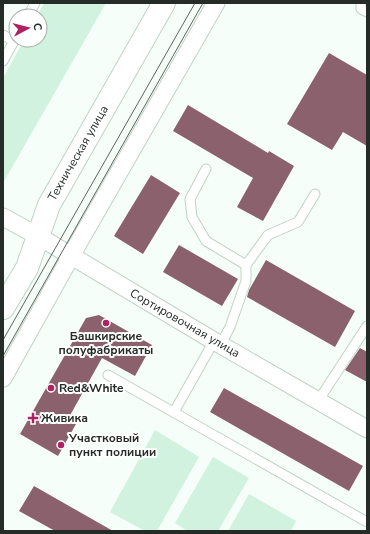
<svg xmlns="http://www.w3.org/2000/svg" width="370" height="534" font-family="'Nunito Sans',sans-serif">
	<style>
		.green { fill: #d1f2de }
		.building { fill: #8c616e }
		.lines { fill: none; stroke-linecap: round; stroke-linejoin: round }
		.service-casing { stroke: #bfd3c6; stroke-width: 11 }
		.minor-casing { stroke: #bfd3c6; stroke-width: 19 }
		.secondary-casing { stroke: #bfd3c6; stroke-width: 24 }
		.service { stroke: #fff; stroke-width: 9 }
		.minor { stroke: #fff; stroke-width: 17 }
		.secondary { stroke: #fff; stroke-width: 22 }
		.tram { stroke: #5d6560; stroke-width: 1 }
		.poi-dot { fill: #ad2261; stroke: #fff; stroke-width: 1.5 }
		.labels { text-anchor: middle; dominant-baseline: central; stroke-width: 4; stroke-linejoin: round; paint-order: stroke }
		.street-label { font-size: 12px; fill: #252c28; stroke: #fff }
		.poi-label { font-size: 12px; font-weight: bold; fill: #252c28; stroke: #fff; text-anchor: start }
	</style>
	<rect width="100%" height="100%" fill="#f6fef9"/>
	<path class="green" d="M 44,3 L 106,3 L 3,183 L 3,78 L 24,40 L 40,40 L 40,16 L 37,16 Z
		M 155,430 L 199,457 L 157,531 L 145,531 L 110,512 Z
		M 213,457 L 249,478 L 218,531 L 187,531 L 175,523 Z
		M 249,494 L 296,521 L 291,531 L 228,531 Z"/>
	<path class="building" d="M 329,53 L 367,75 L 367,146 L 343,132 L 332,150 L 287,124 Z
		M 188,105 L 268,153 L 269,151 L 294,166 L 263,221 L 237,207 L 253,178 L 173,131 Z
		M 151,175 L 180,193 L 143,254 L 114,236 Z
		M 179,245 L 238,279 L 222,306 L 163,272 Z
		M 266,260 L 355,311 L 335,347 L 247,297 L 249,290 Z
		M 99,315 L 152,345 L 135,376 L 102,358 L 68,419 L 76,424 L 58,456 L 20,434 L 86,318 Z
		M 360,348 L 367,352 L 367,382 L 345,370 Z
		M 224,388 L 363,466 L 349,491 L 210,412 Z
		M 34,486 L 113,531 L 55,531 L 19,511 Z"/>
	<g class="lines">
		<g class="service-casing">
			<path id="service" d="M 361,3 L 361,9 L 367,12
				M 28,16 L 35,3
				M 3,35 L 14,41 L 3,61
				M 206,169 L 190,199 L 192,217 L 206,241 L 246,265 L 246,281 L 230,327 L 221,344
				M 246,265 L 268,235 L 298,222 L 315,194
				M 108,375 L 367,522
				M 318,401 L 367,326
				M 174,412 L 214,341"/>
		</g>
		<g class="minor-casing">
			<path id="minor" d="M 3,217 L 38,236 L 214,341 L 367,429
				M 3,378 L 71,256 L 216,3"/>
		</g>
		<g class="secondary-casing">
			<path id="secondary" d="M 3,308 L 27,268 L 49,205 L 164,3"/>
		</g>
		<use href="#service" class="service"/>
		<use href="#minor" class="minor"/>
		<use href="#secondary" class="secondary"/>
		<path class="tram" d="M 3,340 L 195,3
			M 3,356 L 203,3"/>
	</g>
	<g class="poi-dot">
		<circle cx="106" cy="323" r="4"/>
		<circle cx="51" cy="388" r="4"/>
		<path d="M31 412h4v4h4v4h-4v4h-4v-4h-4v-4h4z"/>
		<circle cx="61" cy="445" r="4"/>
	</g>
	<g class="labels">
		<g class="street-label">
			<text transform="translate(78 153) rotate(-60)">Техническая улица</text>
			<text transform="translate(185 323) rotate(30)">Сортировочная улица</text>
		</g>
		<g class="poi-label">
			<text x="106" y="336" text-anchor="middle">Башкирские<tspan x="106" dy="14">полуфабрикаты</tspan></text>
			<text x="59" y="388">Red&amp;White</text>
			<text x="41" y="418">Живика</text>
			<text x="69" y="438">Участковый<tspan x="69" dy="14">пункт полиции</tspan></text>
		</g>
	</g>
	<rect width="370" height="534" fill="none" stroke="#252c28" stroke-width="8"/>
	<g transform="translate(28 28) rotate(83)"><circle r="19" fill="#ffffff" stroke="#a8aba9"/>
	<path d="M0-3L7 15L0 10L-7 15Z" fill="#ad2261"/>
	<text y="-6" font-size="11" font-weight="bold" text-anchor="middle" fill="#252c28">С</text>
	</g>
</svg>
